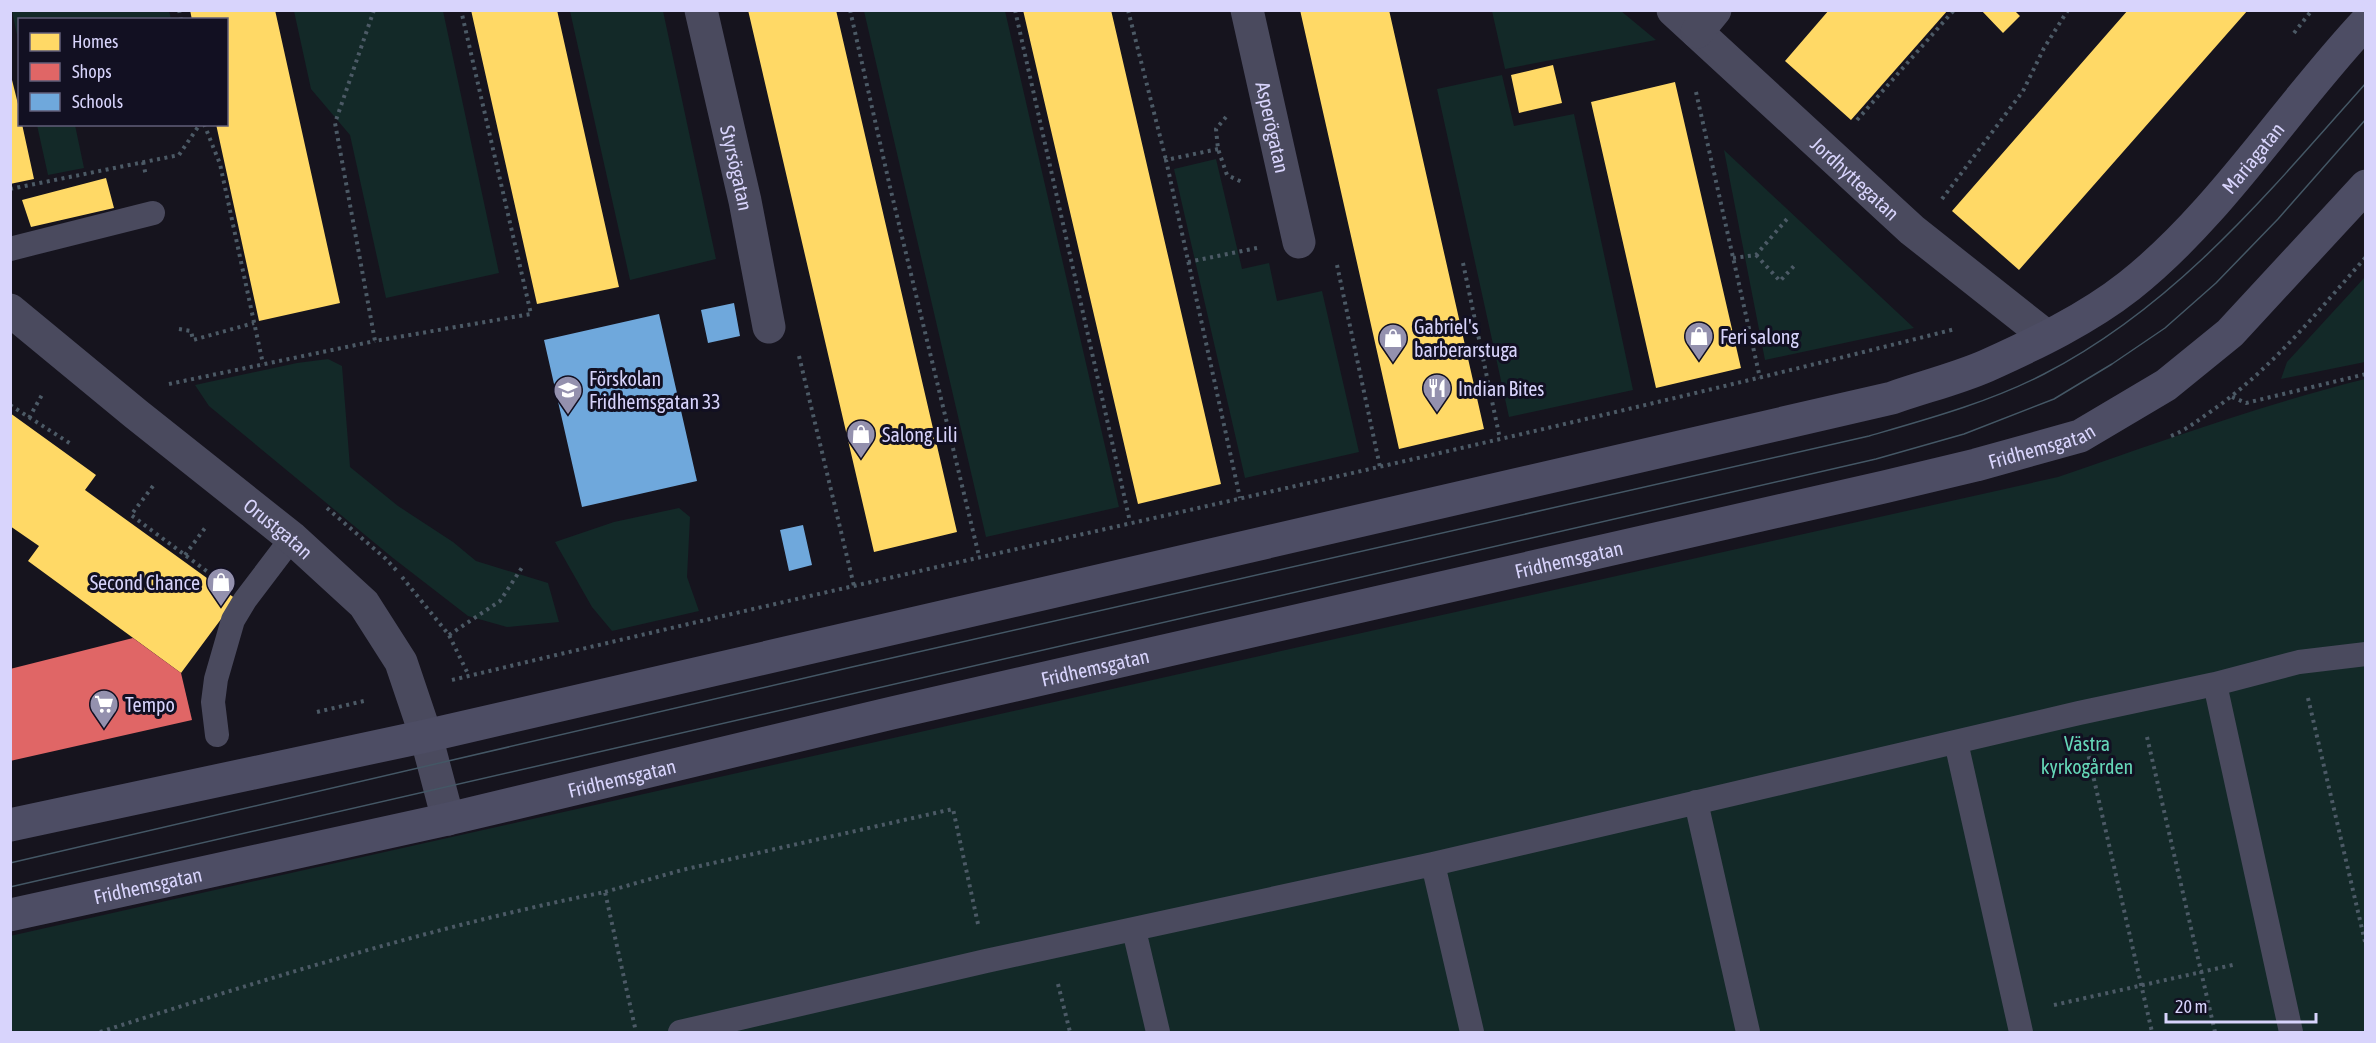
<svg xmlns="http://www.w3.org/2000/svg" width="2376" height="1043" font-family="'Asap Condensed',sans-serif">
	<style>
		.green { fill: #132928 }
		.homes { fill: #ffd966 }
		.shops { fill: #e06666 }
		.schools { fill: #6fa8dc }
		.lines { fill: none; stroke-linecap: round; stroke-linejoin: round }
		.path { stroke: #4c5a66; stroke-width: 4; stroke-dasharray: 3 4.5; stroke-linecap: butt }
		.lane { stroke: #4a4a5e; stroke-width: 24 }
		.street { stroke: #4a4a5e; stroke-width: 33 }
		.secondary { stroke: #4d4d64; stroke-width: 33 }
		.tram { stroke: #445765; stroke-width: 1.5 }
		.labels { text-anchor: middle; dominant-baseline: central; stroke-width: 6; stroke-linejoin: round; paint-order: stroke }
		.street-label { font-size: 20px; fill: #d8d4fc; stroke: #121022 }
		.poi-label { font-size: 20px; fill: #d8d4fc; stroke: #121022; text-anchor: start }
		.park-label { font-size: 20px; fill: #65d7b8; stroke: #121022 }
	</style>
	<rect width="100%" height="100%" fill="#16141e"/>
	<path class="green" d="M 12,11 L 169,11 L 171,19 L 20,20 L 19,44 Z
		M 294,11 L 443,11 L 499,273 L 386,298 L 350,135 L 311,89 Z
		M 570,11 L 663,11 L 716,259 L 630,280 Z
		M 864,11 L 1005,11 L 1119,507 L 986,537 Z
		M 1492,11 L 1621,11 L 1656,40 L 1505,69 Z
		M 1502,75 L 1514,126 L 1574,114 L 1633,390 L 1509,417 L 1437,89 Z
		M 37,125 L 75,125 L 84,168 L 48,175 Z
		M 1724,150 L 1914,328 L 1765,360 Z
		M 1216,159 L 1242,269 L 1269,263 L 1277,301 L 1322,291 L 1359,452 L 1245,478 L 1174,169 Z
		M 2365,277 L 2365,362 L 2281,379 L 2287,362 Z
		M 328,359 L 342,366 L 350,467 L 398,506 L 453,542 L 476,561 L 548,583 L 559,622 L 507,627 L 468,616 L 393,558 L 209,406 L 195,385 L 297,363 Z
		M 2365,379 L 2365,1032 L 11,1032 L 10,936 L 2058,477 C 2159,442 2261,405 2365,379 Z
		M 679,508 L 690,517 L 687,577 L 699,611 L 612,631 L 592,607 L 555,542 L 614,522 Z"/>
	<path class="homes" d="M 190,10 L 275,10 L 340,303 L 259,321 L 216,124 L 226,124 L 226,20 L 192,20 Z
		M 471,10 L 557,10 L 619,287 L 537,304 Z
		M 748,10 L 836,10 L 957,532 L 874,552 Z
		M 1023,10 L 1111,10 L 1221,484 L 1138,504 Z
		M 1300,10 L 1389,10 L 1484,429 L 1399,449 Z
		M 1829,10 L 1948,10 L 1851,120 L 1785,61 Z
		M 1981,10 L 2014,10 L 2020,16 L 2003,33 Z
		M 2128,10 L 2248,10 L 2019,270 L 1952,211 Z
		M 1553,65 L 1562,103 L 1519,113 L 1511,75 Z
		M 11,76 L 20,112 L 20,124 L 22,124 L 34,179 L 10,184 Z
		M 1675,82 L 1741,368 L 1656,388 L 1591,102 Z
		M 106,178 L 114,208 L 31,227 L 22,200 Z
		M 10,413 L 96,475 L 85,490 L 236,599 L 181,673 L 28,561 L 39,546 L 10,526 Z"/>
	<path class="shops" d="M 133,638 L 181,673 L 192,720 L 10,761 L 10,669 Z"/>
	<path class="schools" d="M 734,303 L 740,336 L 708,343 L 701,310 Z
		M 659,314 L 697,481 L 582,507 L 544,340 Z
		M 803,525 L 812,565 L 789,571 L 780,530 Z"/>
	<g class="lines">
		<path class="path" d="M 179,10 L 181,20
			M 374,10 L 335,123 L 375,341 L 531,314 L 461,10
			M 850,10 L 890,187 L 979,556
			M 1015,10 L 1130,522
			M 1128,10 L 1166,160
			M 2294,33 L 2312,10
			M 1696,92 L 1760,378
			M 1226,117 L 1216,129 L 1218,149 L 1227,175 L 1242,182
			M 1857,120 L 1954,10
			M 204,124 L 220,164 L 263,364
			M 1218,149 L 1166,160 L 1240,498
			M 143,162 L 146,176
			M 10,189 L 179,155 L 200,124
			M 1942,199 L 2023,91 L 2044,48 L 2068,10
			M 1756,255 L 1780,281 L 1794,266
			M 1733,258 L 1756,255 L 1787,219
			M 1188,262 L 1257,248
			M 1463,263 L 1500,439
			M 1337,265 L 1380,467
			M 179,329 L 191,331 L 193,340 L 254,323
			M 799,356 L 854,586
			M 169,384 L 375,341
			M 2232,397 L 2246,403 L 2366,374
			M 10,405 L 71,444
			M 29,418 L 43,393
			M 2171,436 C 2186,430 2197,421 2210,412 C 2271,370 2317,312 2366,257
			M 153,486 L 131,515 L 216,578
			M 327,508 L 386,559 L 397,571
			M 185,555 L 205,528
			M 402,577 L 449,635 L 469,676
			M 449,635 L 500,601 L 523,566
			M 452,680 C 952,559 1456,456 1955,329
			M 2308,698 L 2366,946
			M 317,712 L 368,700
			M 2147,737 L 2215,1032
			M 2087,749 L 2152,1032
			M 605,892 L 682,870 L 953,809 L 978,924
			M 1058,984 L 1070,1032
			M 2054,1005 L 2237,964
			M 100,1032 C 266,979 434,926 605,892 L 636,1032"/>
		<path class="lane" d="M 10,249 L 153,213
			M 2215,684 L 2291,1032
			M 217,735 L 213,702 L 216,679 L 233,620 L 245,600 L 292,538
			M 1956,742 L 2021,1032
			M 1696,802 L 1748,1032
			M 1433,864 L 1472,1032
			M 1134,930 L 1158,1032
			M 680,1032 L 986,961 L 1433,864 L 2079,713 L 2215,684 L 2299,662 L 2366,654"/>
		<g class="street">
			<path id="s1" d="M 701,10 L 745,201 L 769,327"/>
			<path id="s2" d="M 1247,10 L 1299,242"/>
			<path id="s3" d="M 1673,10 L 1912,230 L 2046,336"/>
			<path d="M 1697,32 L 1715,10"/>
			<path id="s4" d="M 10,310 L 136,414 L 292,538 L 364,604 L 401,662 L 426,736 L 448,819"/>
		</g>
		<g class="secondary">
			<path id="s5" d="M 10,825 L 426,736 L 1892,398 C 1923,387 1956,379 1986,366 C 2035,344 2087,319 2129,286 C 2219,215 2287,106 2366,22"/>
			<path id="s6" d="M 10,915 L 448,819 L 892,713 L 1884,487 L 1976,465 L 2080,436 L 2166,385 L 2230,333 L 2366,186"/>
		</g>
		<path class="tram" d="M 10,863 L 852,667 L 1869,436 C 1928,419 1990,402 2044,374 C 2176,306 2269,192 2366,83
			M 10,887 L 1876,459 L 1964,434 L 2054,399 L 2112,364 L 2165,328 L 2216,283 L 2278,219 L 2366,119"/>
	</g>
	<defs>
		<g id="shop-pin" transform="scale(1.5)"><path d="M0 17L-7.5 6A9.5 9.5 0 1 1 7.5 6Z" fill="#9491ae" stroke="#121022"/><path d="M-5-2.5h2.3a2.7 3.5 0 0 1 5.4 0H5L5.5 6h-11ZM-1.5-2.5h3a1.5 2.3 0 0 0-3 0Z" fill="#fff"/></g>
		<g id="restaurant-pin" transform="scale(1.5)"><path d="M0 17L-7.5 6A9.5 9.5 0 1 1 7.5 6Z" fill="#9491ae" stroke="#121022"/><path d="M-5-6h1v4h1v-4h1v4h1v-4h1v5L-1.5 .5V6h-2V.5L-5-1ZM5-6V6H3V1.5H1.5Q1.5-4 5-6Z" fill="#fff"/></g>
		<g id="school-pin" transform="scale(1.5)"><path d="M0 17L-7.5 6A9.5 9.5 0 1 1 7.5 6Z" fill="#9491ae" stroke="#121022"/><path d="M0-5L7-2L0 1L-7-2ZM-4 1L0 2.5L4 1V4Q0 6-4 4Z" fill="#fff"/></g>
		<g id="supermarket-pin" transform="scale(1.5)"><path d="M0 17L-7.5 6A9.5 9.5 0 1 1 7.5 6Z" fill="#9491ae" stroke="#121022"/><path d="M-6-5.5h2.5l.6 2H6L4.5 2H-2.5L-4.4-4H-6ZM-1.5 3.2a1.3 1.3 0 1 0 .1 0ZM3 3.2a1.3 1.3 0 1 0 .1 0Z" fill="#fff"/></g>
	</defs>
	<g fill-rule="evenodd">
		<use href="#shop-pin" x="1699" y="336"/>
		<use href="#shop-pin" x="1393" y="338"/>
		<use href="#restaurant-pin" x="1437" y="388"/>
		<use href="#school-pin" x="568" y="390"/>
		<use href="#shop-pin" x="861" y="434"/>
		<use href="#shop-pin" x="221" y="582"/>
		<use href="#supermarket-pin" x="104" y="704"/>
	</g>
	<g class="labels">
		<g class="street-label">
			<text stroke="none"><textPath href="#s2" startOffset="120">Asperögatan</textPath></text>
			<text stroke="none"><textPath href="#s5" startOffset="2372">Mariagatan</textPath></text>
			<text stroke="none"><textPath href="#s1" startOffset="162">Styrsögatan</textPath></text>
			<text stroke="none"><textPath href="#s3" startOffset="248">Jordhyttegatan</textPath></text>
			<text stroke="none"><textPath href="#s6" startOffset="2085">Fridhemsgatan</textPath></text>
			<text stroke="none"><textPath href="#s4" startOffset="346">Orustgatan</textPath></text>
			<text stroke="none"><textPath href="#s6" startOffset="1599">Fridhemsgatan</textPath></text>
			<text stroke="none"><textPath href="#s6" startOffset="1113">Fridhemsgatan</textPath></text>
			<text stroke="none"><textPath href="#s6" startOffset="627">Fridhemsgatan</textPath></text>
			<text stroke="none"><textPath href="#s6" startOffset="141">Fridhemsgatan</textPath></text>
		</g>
		<g class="poi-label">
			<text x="1414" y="326">Gabriel's<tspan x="1414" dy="23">barberarstuga</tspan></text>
			<text x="1720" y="336">Feri salong</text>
			<text x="589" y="378">Förskolan<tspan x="589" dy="23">Fridhemsgatan 33</tspan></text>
			<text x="1458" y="388">Indian Bites</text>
			<text x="882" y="434">Salong Lili</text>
			<text x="200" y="582" text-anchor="end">Second Chance</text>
			<text x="125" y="704">Tempo</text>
		</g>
		<g class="park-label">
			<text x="2087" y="743">Västra<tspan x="2087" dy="23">kyrkogården</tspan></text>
		</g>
	</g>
	<rect width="2376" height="1043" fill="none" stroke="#d8d4fc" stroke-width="24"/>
	<rect x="18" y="18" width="210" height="108" fill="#121022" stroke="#615e79" stroke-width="1.5"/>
	<rect x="30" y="33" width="30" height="18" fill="#ffd966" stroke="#615e79" stroke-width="1.5"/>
	<text x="72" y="48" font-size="18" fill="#d8d4fc">Homes</text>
	<rect x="30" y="63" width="30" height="18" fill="#e06666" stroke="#615e79" stroke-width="1.5"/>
	<text x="72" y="78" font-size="18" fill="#d8d4fc">Shops</text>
	<rect x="30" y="93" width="30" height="18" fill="#6fa8dc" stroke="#615e79" stroke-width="1.5"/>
	<text x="72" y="108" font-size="18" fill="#d8d4fc">Schools</text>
	<path d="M2166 1013v9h150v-9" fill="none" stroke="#d8d4fc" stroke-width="3"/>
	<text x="2175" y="1013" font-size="18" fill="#d8d4fc" stroke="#121022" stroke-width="4.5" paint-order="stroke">20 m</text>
</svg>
